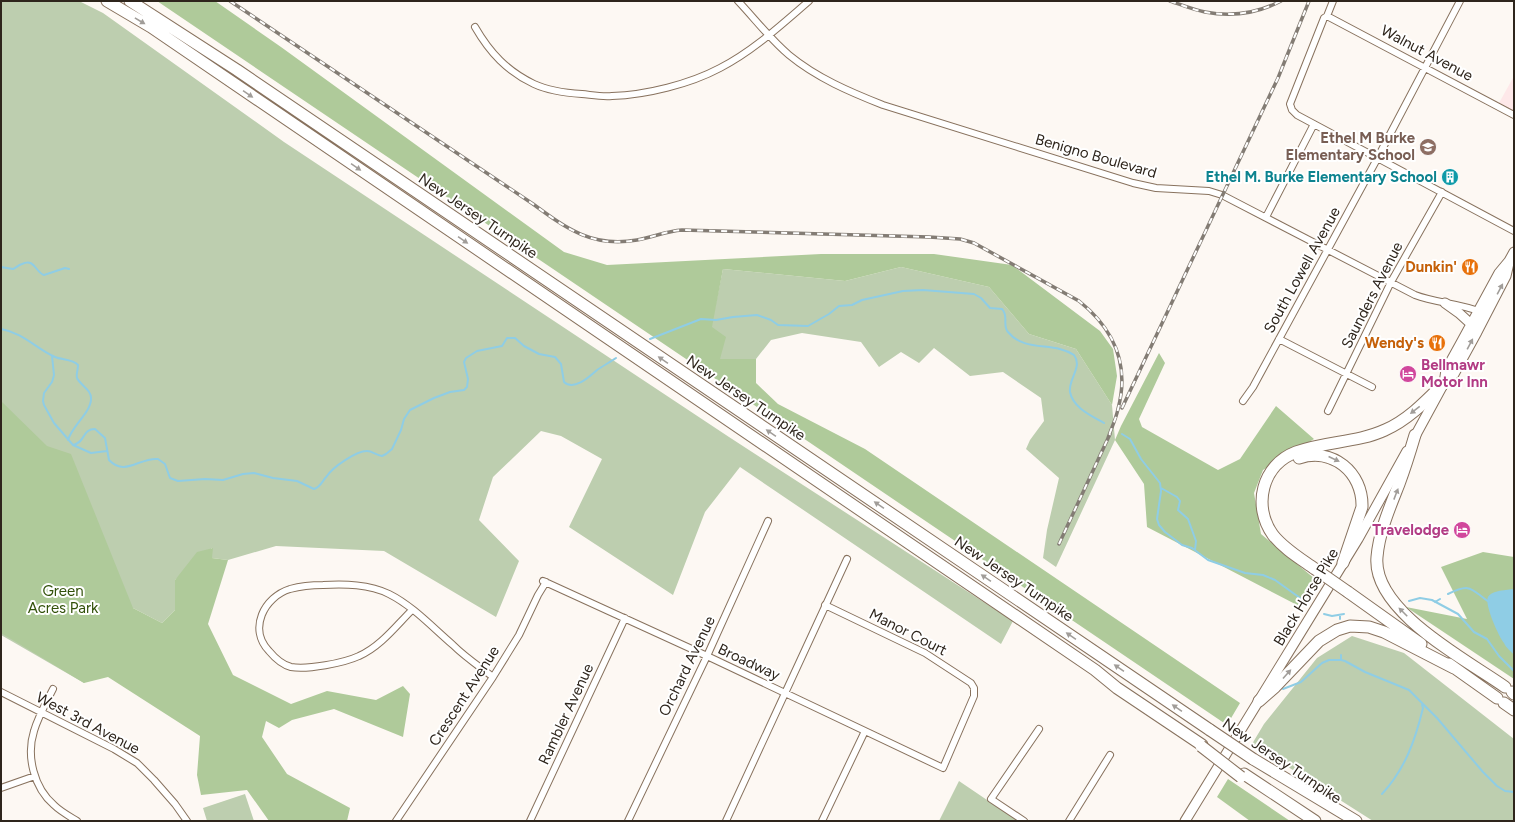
<svg xmlns="http://www.w3.org/2000/svg" width="1515" height="822" font-family="Figtree,sans-serif">
	<style>
		.commercial { fill: #fee8e9 }
		.green { fill: #bdceaf }
		.forest { fill: #afca9a }
		.water { fill: #8fcde5 }
		.lines { fill: none; stroke-linecap: round; stroke-linejoin: round }
		.stream { stroke: #8fcde5; stroke-width: 2 }
		.street-casing { stroke: #88725e; stroke-width: 8 }
		.primary-casing { stroke: #88725e; stroke-width: 11 }
		.highway-casing { stroke: #88725e; stroke-width: 13 }
		.street { stroke: #fff; stroke-width: 6 }
		.primary { stroke: #fff; stroke-width: 9 }
		.highway { stroke: #fff; stroke-width: 11 }
		.rail-casing { stroke: #837c74; stroke-width: 3.5 }
		.rail { stroke: #fff; stroke-width: 2; stroke-dasharray: 6; stroke-linecap: butt }
		.highway-bridge-casing { stroke: #88725e; stroke-width: 13; stroke-linecap: butt }
		.highway-bridge { stroke: #fff; stroke-width: 11 }
		.oneway { fill: #a19d99 }
		.labels { text-anchor: middle; dominant-baseline: central; stroke-width: 4; stroke-linejoin: round; paint-order: stroke }
		.street-label { font-size: 15px; fill: #2e251c; stroke: #fff }
		.education-label { font-size: 15px; font-weight: bold; fill: #785e54; stroke: #fff; text-anchor: end }
		.culture-label { font-size: 15px; font-weight: bold; fill: #0d838f; stroke: #fff; text-anchor: end }
		.food-label { font-size: 15px; font-weight: bold; fill: #c56008; stroke: #fff; text-anchor: end }
		.hotel-label { font-size: 15px; font-weight: bold; fill: #b23c85; stroke: #fff; text-anchor: start }
		.park-label { font-size: 15px; fill: #32510a; stroke: #fff }
	</style>
	<rect width="100%" height="100%" fill="#fdf8f3"/>
	<path class="commercial" d="M 1514,76 L 1514,111 L 1499,103 Z"/>
	<path class="green" d="M 1,1 L 79,1 L 103,13 L 284,142 L 729,437 L 1013,621 L 1001,644 L 740,467 L 705,512 L 673,595 L 569,527 L 602,459 L 561,436 L 541,431 L 493,477 L 479,520 L 519,561 L 496,617 L 384,551 L 276,546 L 228,560 L 212,558 L 212,548 L 175,580 L 175,610 L 162,623 L 133,608 L 84,683 L 1,635 Z
		M 901,267 L 989,287 L 1029,334 L 1076,349 L 1112,405 L 1115,440 L 1056,567 L 1043,558 L 1047,530 L 1059,478 L 1026,449 L 1030,440 L 1044,421 L 1041,398 L 1003,372 L 970,376 L 934,348 L 919,363 L 901,352 L 879,367 L 861,342 L 802,333 L 771,340 L 756,359 L 720,359 L 711,327 L 723,269 L 845,281 Z
		M 1352,636 L 1404,653 L 1514,739 L 1514,821 L 1373,821 L 1252,744 L 1264,724 L 1317,658 Z
		M 959,781 L 1018,821 L 939,821 Z
		M 245,794 L 254,821 L 207,821 L 203,808 Z"/>
	<path class="forest" d="M 157,1 L 215,1 L 281,47 L 564,252 L 607,265 L 821,254 L 934,254 L 1012,265 L 1100,331 L 1113,349 L 1117,376 L 1112,405 L 1076,349 L 1029,334 L 989,287 L 901,267 L 845,281 L 723,269 L 712,327 L 726,337 L 720,359 L 756,359 L 756,383 L 778,404 L 865,449 L 1240,703 L 1227,725 Z
		M 1159,353 L 1165,363 L 1139,419 L 1142,427 L 1218,470 L 1240,459 L 1276,406 L 1314,439 L 1263,470 L 1254,493 L 1261,534 L 1315,579 L 1299,606 L 1147,527 L 1144,484 L 1115,440 L 1121,426 Z
		M 1,401 L 47,446 L 71,454 L 133,608 L 162,623 L 175,610 L 175,580 L 197,552 L 213,548 L 212,558 L 228,560 L 208,624 L 233,675 L 291,704 L 327,691 L 376,700 L 403,686 L 410,694 L 403,737 L 334,709 L 292,720 L 279,728 L 266,721 L 262,737 L 287,774 L 350,808 L 347,821 L 269,821 L 247,790 L 201,795 L 197,775 L 200,736 L 108,677 L 84,683 L 1,633 Z
		M 1483,552 L 1514,557 L 1514,679 L 1406,607 L 1467,619 L 1441,567 Z
		M 1228,779 L 1290,821 L 1250,821 L 1217,797 Z"/>
	<path class="water" d="M 1514,589 L 1514,655 C 1511,651 1506,648 1504,643 C 1499,637 1484,604 1488,597 C 1492,590 1507,590 1514,589 Z"/>
	<g class="lines">
		<path class="stream" d="M 1,267 L 13,269 C 16,268 18,265 22,264 C 35,258 35,272 44,275 L 65,268 L 69,269
			M 1,329 C 24,333 35,348 55,357 C 62,360 73,359 78,365 C 78,370 76,374 77,378 C 80,385 92,390 91,399 C 91,412 72,426 68,440
			M 650,339 L 701,319 L 716,320 L 733,317 L 757,315 L 771,320 L 778,325 L 808,326 L 829,314 L 839,306 L 852,305 L 862,300 L 903,291 L 923,290 L 974,294 L 981,298 L 990,308 L 1002,309 C 1009,316 1002,325 1008,332 C 1025,353 1054,341 1074,355 C 1083,367 1068,379 1070,392 C 1073,408 1092,416 1104,423
			M 52,356 L 54,375 L 52,382 L 44,393 L 43,401 L 44,405 L 54,423 L 73,445 L 91,453 L 107,451
			M 1122,434 L 1130,439 L 1141,459 L 1160,483 L 1161,491 L 1157,519 L 1159,525 L 1165,532 L 1182,545 L 1192,548 L 1208,560 L 1245,573 L 1263,575 L 1275,580 L 1307,603
			M 73,445 C 86,442 82,429 95,429 L 105,438 L 109,460 C 125,477 140,457 158,459 L 165,464 L 170,478 L 178,481 L 205,479 L 223,480 L 243,474 L 254,473 L 273,478 L 297,481 L 314,489 C 321,487 322,481 327,476 C 333,467 356,451 367,451 C 372,451 376,455 382,456 L 386,454 L 392,449 L 401,430 L 404,419 L 410,410 L 434,398 L 450,392 L 464,390 L 467,387 L 468,379 L 464,362 L 466,358 L 477,351 L 502,346 L 507,338 L 515,338 L 524,346 L 539,354 L 555,357 L 561,364 L 564,382 C 574,391 589,377 597,370 C 603,366 610,362 616,358
			M 1161,488 L 1177,497 L 1180,501 L 1178,510 L 1188,519 L 1196,541 L 1195,550
			M 1448,594 C 1472,582 1471,590 1489,602
			M 1409,601 L 1420,598 L 1432,600 L 1458,614 L 1474,632 L 1487,639 L 1499,656 L 1514,671
			M 1435,602 L 1440,599
			M 1324,614 L 1332,616 L 1344,614
			M 1340,615 L 1340,619
			M 1341,655 L 1341,660
			M 1283,689 L 1301,682 L 1322,663 L 1329,660 L 1341,660 L 1345,661 L 1365,672 L 1409,690 L 1437,718 L 1483,772 L 1497,786 L 1505,791 L 1514,792
			M 1382,794 C 1405,769 1415,741 1423,708 L 1422,705"/>
		<g class="street-casing">
			<path id="street" d="M 738,1 C 755,19 770,39 789,55 C 817,78 850,92 883,105 L 1133,183 L 1156,188 L 1209,191 L 1222,195 L 1415,295 C 1436,303 1459,303 1481,312
				M 1333,1 L 1327,16 L 1324,18 L 1290,104 L 1292,110 L 1297,115 L 1514,231
				M 1327,16 L 1514,115
				M 475,27 C 490,53 507,71 534,84 C 549,91 566,93 582,94 C 592,95 602,97 612,96 C 646,95 690,84 720,68 C 753,51 781,25 809,1
				M 1266,217 L 1314,124
				M 1279,339 L 1372,387
				M 1243,401 L 1253,387 L 1377,159 L 1460,1
				M 1328,411 L 1391,282 L 1442,192
				M 543,581 L 707,656 L 943,768 L 974,696 L 974,688 L 971,683 L 925,653 L 825,605
				M 412,610 C 396,626 380,647 359,656 C 344,663 307,670 291,667 C 283,665 274,657 269,651 C 248,629 264,597 290,589 C 301,586 312,585 323,585 C 345,584 369,584 389,594 C 413,606 433,628 453,645 C 465,657 480,667 493,677
				M 53,689 C 46,703 38,717 34,731 C 26,756 34,788 54,805 C 60,811 69,816 77,821
				M 1,692 L 114,749 L 137,763 L 154,780 L 175,804 L 187,821
				M 1,788 L 35,776
				M 396,821 L 493,677 L 519,635 L 538,595 L 546,582
				M 530,821 L 625,618
				M 628,821 L 707,656 L 768,521
				M 726,821 L 847,559
				M 822,821 L 865,731
				M 1024,821 L 991,799 L 1039,729
				M 1069,821 L 1110,755"/>
		</g>
		<g class="primary-casing">
			<path id="primary" d="M 1445,303 L 1459,313 L 1471,324
				M 1444,383 L 1454,374 L 1477,332 L 1506,276 L 1509,263
				M 1413,440 L 1444,383 L 1446,370 L 1462,341 L 1499,273 L 1509,261 L 1514,252
				M 1185,821 L 1358,539 L 1407,451"/>
		</g>
		<g class="highway-casing">
			<path id="highway" d="M 107,1 L 151,27 L 1095,670 L 1117,688 L 1202,745
				M 130,1 L 237,70 L 1210,730
				M 1415,435 C 1410,452 1405,468 1399,484 C 1390,507 1379,532 1377,557 C 1372,611 1467,660 1505,687
				M 1299,458 C 1332,447 1363,472 1362,507 L 1343,563
				M 1315,569 C 1301,559 1284,549 1273,535 C 1252,506 1262,465 1296,452 C 1325,441 1357,443 1385,430 C 1408,420 1426,401 1444,383
				M 1348,592 L 1421,644
				M 1449,664 L 1497,698
				M 1512,692 L 1514,694
				M 1259,701 L 1275,687 L 1319,641 L 1337,630 L 1350,626 L 1369,627 L 1384,632 L 1454,668
				M 1504,703 L 1514,710
				M 1253,759 L 1356,821
				M 1244,774 L 1315,821"/>
		</g>
		<use href="#street" class="street"/>
		<use href="#primary" class="primary"/>
		<use href="#highway" class="highway"/>
		<g class="rail-casing">
			<path id="rail" d="M 230,1 L 533,204 C 567,229 593,248 637,240 C 653,237 667,231 682,230 L 929,237 L 960,239 L 974,243 L 1079,301 C 1114,329 1130,364 1118,409 C 1116,419 1111,429 1108,438
				M 1170,1 C 1182,5 1194,10 1205,12 C 1231,17 1258,13 1281,1
				M 1122,408 L 1278,78 L 1309,1
				M 1059,544 L 1110,434"/>
		</g>
		<use href="#rail" class="rail"/>
		<g class="highway-bridge-casing">
			<path id="highway-bridge" d="M 1315,569 L 1348,592
				M 1210,730 L 1253,759
				M 1201,746 L 1241,777"/>
		</g>
		<use href="#highway-bridge" class="highway-bridge"/>
	</g>
	<defs><path id="oneway-solid" d="M-6-.8H1V-3.2L6.5 0L1 3.2V.8H-6Z"/></defs>
	<g class="oneway">
		<use href="#oneway-solid" transform="translate(140 21) rotate(31)"/>
		<use href="#oneway-solid" transform="translate(248 94) rotate(34)"/>
		<use href="#oneway-solid" transform="translate(356 167) rotate(34)"/>
		<use href="#oneway-solid" transform="translate(463 240) rotate(34)"/>
		<use href="#oneway-solid" transform="translate(1500 289) rotate(-62)"/>
		<use href="#oneway-solid" transform="translate(1470 344) rotate(-62)"/>
		<use href="#oneway-solid" transform="translate(663 360) rotate(-146)"/>
		<use href="#oneway-solid" transform="translate(1415 410) rotate(142)"/>
		<use href="#oneway-solid" transform="translate(771 433) rotate(-146)"/>
		<use href="#oneway-solid" transform="translate(1334 459) rotate(25)"/>
		<use href="#oneway-solid" transform="translate(1396 494) rotate(-69)"/>
		<use href="#oneway-solid" transform="translate(879 505) rotate(-146)"/>
		<use href="#oneway-solid" transform="translate(986 578) rotate(-146)"/>
		<use href="#oneway-solid" transform="translate(1403 612) rotate(-135)"/>
		<use href="#oneway-solid" transform="translate(1071 636) rotate(-146)"/>
		<use href="#oneway-solid" transform="translate(1119 668) rotate(-146)"/>
		<use href="#oneway-solid" transform="translate(1287 674) rotate(-48)"/>
		<use href="#oneway-solid" transform="translate(1177 708) rotate(-146)"/>
	</g>
	<defs>
		<g id="school-disc" transform="scale(0.9)"><circle r="9.5" fill="#8d6e63" stroke="#fff"/><path d="M0-5L7-2L0 1L-7-2ZM-4 1L0 2.5L4 1V4Q0 6-4 4Z" fill="#fff"/></g>
		<g id="building-disc" transform="scale(0.9)"><circle r="9.5" fill="#0f9aa8" stroke="#fff"/><path d="M-4-6H4V6H1V3H-1V6H-4ZM-2.5-4.3h1.7v1.8h-1.7ZM.8-4.3h1.7v1.8H.8ZM-2.5-1h1.7V.8h-1.7ZM.8-1h1.7V.8H.8Z" fill="#fff"/></g>
		<g id="restaurant-disc" transform="scale(0.9)"><circle r="9.5" fill="#e8710a" stroke="#fff"/><path d="M-5-6h1v4h1v-4h1v4h1v-4h1v5L-1.5 .5V6h-2V.5L-5-1ZM5-6V6H3V1.5H1.5Q1.5-4 5-6Z" fill="#fff"/></g>
		<g id="hotel-disc" transform="scale(0.9)"><circle r="9.5" fill="#d1479c" stroke="#fff"/><path d="M-6-4.5h1.5V1H6V5H4.5V3h-9V5H-6ZM-4 0a1.8 1.8 0 1 1 3.6 0ZM.5 0V-2.5h3Q6-2.5 6 0Z" fill="#fff"/></g>
	</defs>
	<g fill-rule="evenodd">
		<use href="#school-disc" x="1428" y="147"/>
		<use href="#building-disc" x="1450" y="177"/>
		<use href="#restaurant-disc" x="1470" y="267"/>
		<use href="#restaurant-disc" x="1437" y="343"/>
		<use href="#hotel-disc" x="1408" y="374"/>
		<use href="#hotel-disc" x="1462" y="530"/>
	</g>
	<g class="labels">
		<g class="street-label">
			<text transform="translate(1427 53) rotate(28)">Walnut Avenue</text>
			<text transform="translate(1096 156) rotate(16)">Benigno Boulevard</text>
			<text transform="translate(478 216) rotate(34)">New Jersey Turnpike</text>
			<text transform="translate(1302 270) rotate(-61)">South Lowell Avenue</text>
			<text transform="translate(1372 295) rotate(-63)">Saunders Avenue</text>
			<text transform="translate(746 398) rotate(34)">New Jersey Turnpike</text>
			<text transform="translate(1014 579) rotate(34)">New Jersey Turnpike</text>
			<text transform="translate(1306 597) rotate(-59)">Black Horse Pike</text>
			<text transform="translate(908 632) rotate(27)">Manor Court</text>
			<text transform="translate(749 662) rotate(25)">Broadway</text>
			<text transform="translate(687 666) rotate(-64)">Orchard Avenue</text>
			<text transform="translate(464 696) rotate(-57)">Crescent Avenue</text>
			<text transform="translate(566 714) rotate(-65)">Rambler Avenue</text>
			<text transform="translate(88 723) rotate(28)">West 3rd Avenue</text>
			<text transform="translate(1282 761) rotate(34)">New Jersey Turnpike</text>
		</g>
		<g class="education-label">
			<text x="1415" y="138">Ethel M Burke<tspan x="1415" dy="17">Elementary School</tspan></text>
		</g>
		<g class="culture-label">
			<text x="1437" y="177">Ethel M. Burke Elementary School</text>
		</g>
		<g class="food-label">
			<text x="1457" y="267">Dunkin'</text>
			<text x="1424" y="343">Wendy's</text>
		</g>
		<g class="hotel-label">
			<text x="1421" y="365">Bellmawr<tspan x="1421" dy="17">Motor Inn</tspan></text>
			<text x="1449" y="530" text-anchor="end">Travelodge</text>
		</g>
		<g class="park-label">
			<text x="63" y="591">Green<tspan x="63" dy="17">Acres Park</tspan></text>
		</g>
	</g>
	<rect width="1515" height="822" fill="none" stroke="#2e251c" stroke-width="4"/>
</svg>
